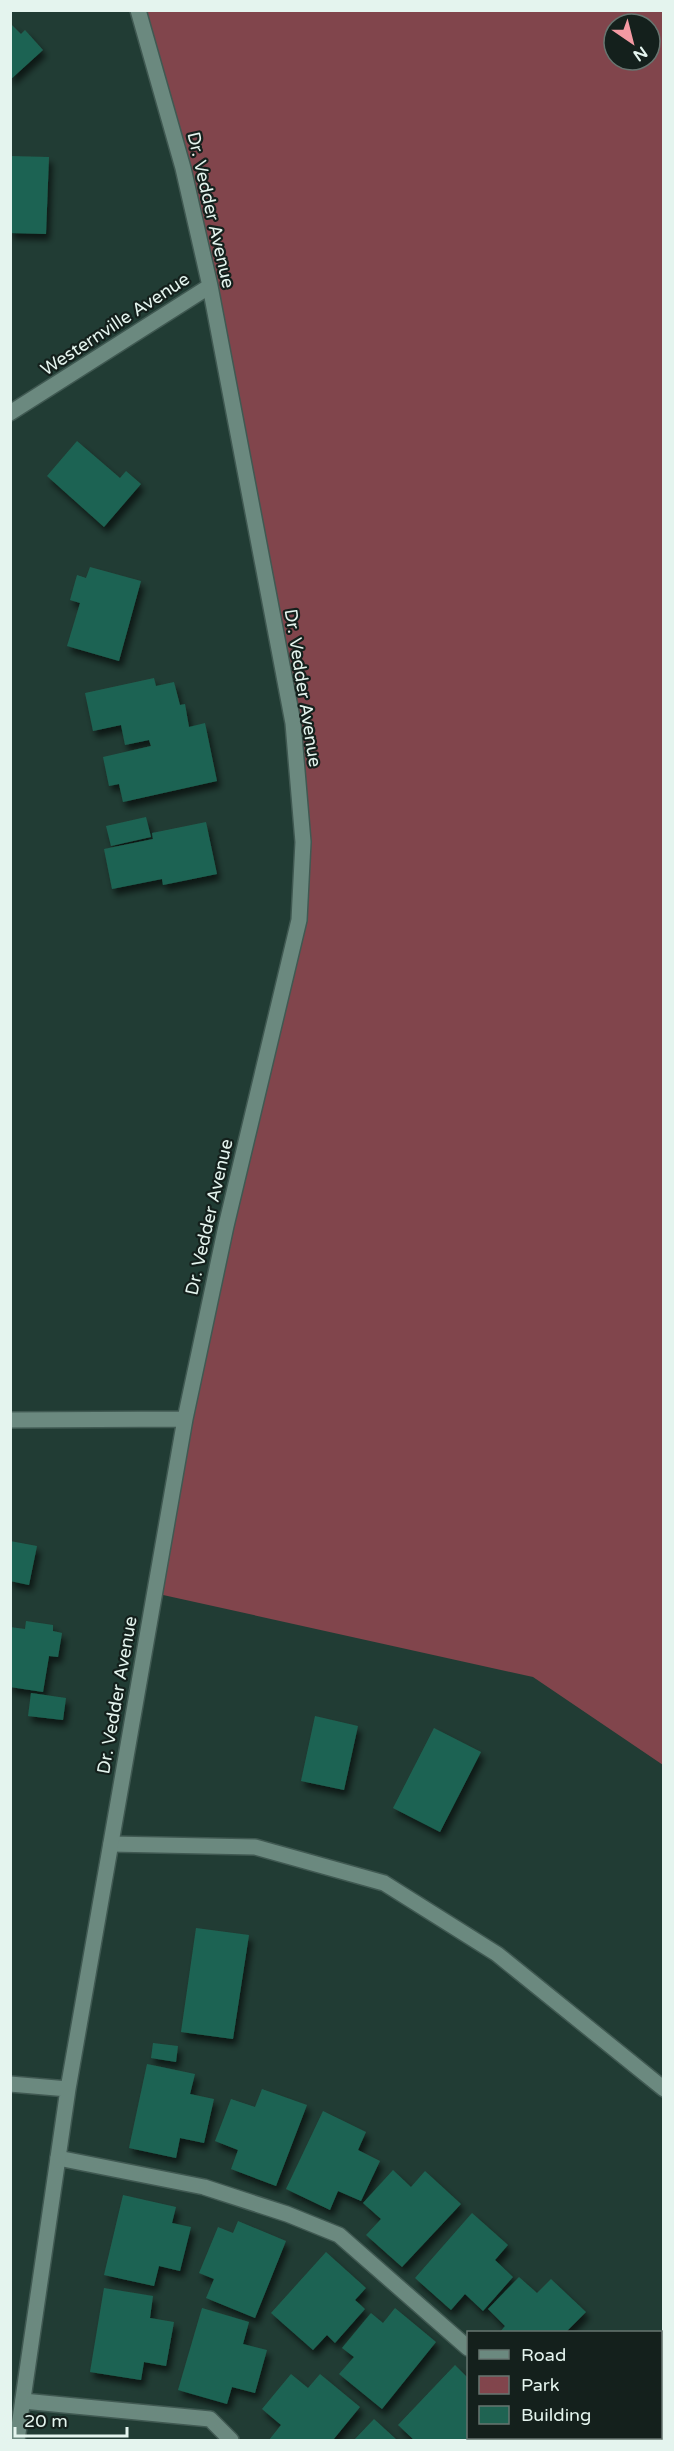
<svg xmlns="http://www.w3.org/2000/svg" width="674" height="2451" font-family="'Varela Round',sans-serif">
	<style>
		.green { fill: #81454c; fill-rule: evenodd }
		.building { fill: #1f6352; filter: url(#shadow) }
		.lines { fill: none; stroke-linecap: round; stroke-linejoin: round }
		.service-casing { stroke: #405952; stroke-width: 18 }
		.minor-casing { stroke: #405952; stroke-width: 18 }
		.service { stroke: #6b897f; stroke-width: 15 }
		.minor { stroke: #6b897f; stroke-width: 15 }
		.labels { text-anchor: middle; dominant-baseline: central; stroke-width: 4.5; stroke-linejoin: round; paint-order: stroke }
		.street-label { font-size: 18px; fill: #e4f4ee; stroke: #14201c }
	</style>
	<defs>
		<filter id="shadow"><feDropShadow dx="3.5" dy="6" stdDeviation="3" flood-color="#0009"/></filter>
	</defs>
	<rect width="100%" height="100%" fill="#213c34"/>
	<path class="green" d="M 138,11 L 663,11 L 663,1765 L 533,1677 L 154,1593 L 299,920 L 293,723 L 210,286 ZM 614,24 L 650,24 L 650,60 L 614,60 Z"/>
	<path class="building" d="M 10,23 L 21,34 L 25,30 L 43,50 L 10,80 Z
		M 10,156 L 49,157 L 46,234 L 10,233 Z
		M 77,441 L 120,478 L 126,471 L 141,484 L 104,527 L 47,476 Z
		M 90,567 L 141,581 L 119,661 L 67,646 L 80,603 L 70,600 L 77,575 L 86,578 Z
		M 154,678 L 156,686 L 174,682 L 180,705 L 185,704 L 189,727 L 205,723 L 217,781 L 123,802 L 119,784 L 109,786 L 103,757 L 151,746 L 149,740 L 125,745 L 121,725 L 93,731 L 85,693 Z
		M 146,817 L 151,837 L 111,846 L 106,826 Z
		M 206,822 L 217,874 L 163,885 L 162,879 L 112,889 L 104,849 L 153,839 L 152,833 Z
		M 10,1541 L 37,1546 L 29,1585 L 10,1581 Z
		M 26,1621 L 53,1625 L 53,1631 L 62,1633 L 58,1657 L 49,1656 L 43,1692 L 10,1687 L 10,1627 L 25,1629 Z
		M 31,1693 L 66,1698 L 63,1720 L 28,1716 Z
		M 315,1716 L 358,1726 L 344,1790 L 301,1781 Z
		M 434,1728 L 481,1752 L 440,1832 L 393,1808 Z
		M 196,1928 L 249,1935 L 233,2039 L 181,2032 Z
		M 153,2043 L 178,2046 L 176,2062 L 151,2058 Z
		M 147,2064 L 195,2074 L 190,2094 L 214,2099 L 204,2143 L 180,2138 L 176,2158 L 129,2148 Z
		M 262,2089 L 307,2105 L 276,2186 L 231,2169 L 238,2150 L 215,2141 L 231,2099 L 255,2107 Z
		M 323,2111 L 366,2132 L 358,2150 L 380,2161 L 361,2201 L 338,2191 L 330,2210 L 286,2189 Z
		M 393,2170 L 411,2187 L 425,2171 L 461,2204 L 402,2267 L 366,2235 L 381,2219 L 363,2203 Z
		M 123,2195 L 176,2207 L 172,2223 L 191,2227 L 180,2271 L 159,2266 L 154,2286 L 104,2275 Z
		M 472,2213 L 508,2245 L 495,2260 L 513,2277 L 483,2311 L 465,2294 L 451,2310 L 415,2278 Z
		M 238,2221 L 286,2241 L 255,2318 L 206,2298 L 214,2279 L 199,2273 L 218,2227 L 233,2233 Z
		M 326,2252 L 366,2288 L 355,2300 L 365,2309 L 335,2343 L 327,2335 L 313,2350 L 271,2313 Z
		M 519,2277 L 537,2293 L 551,2279 L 586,2312 L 566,2332 L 500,2332 L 505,2326 L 488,2309 Z
		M 104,2288 L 153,2296 L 150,2318 L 174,2322 L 166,2366 L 144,2362 L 141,2380 L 90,2372 Z
		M 202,2308 L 249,2322 L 243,2344 L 267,2350 L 255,2393 L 232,2387 L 227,2404 L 178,2390 Z
		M 395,2308 L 436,2342 L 382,2409 L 339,2374 L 354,2357 L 342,2348 L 371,2313 L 383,2323 Z
		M 455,2365 L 468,2378 L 468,2438 L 477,2438 L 475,2440 L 414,2440 L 398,2425 Z
		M 291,2374 L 308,2388 L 320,2374 L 360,2407 L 333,2440 L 269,2440 L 281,2425 L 262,2409 Z
		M 374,2419 L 397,2440 L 354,2440 Z
		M 488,2438 L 536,2438 L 539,2440 L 485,2440 Z"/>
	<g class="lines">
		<g class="service-casing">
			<path id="service" d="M 111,1844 L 255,1847 L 384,1883 L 497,1954 L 664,2089
				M 58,2158 L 204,2187 L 287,2214 L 339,2235 L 468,2348
				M 23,2401 L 210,2419 L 231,2440
				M 570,2438 L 574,2440
				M 663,2440 L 664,2440"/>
		</g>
		<g class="minor-casing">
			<path id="minor" d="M 10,413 L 210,286
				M 10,1420 L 185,1419
				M 10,2084 L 68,2089
				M 17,2440 L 68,2089 L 185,1419 L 226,1226 L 299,920 L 303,842 L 293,723 L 210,286 L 183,168 L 138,10"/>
		</g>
		<use href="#service" class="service"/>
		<use href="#minor" class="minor"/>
	</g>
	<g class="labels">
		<g class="street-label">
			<text transform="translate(211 210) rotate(77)">Dr. Vedder Avenue</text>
			<text transform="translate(115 324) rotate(-33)">Westernville Avenue</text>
			<text transform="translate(303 688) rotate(81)">Dr. Vedder Avenue</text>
			<text transform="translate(209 1217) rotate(-77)">Dr. Vedder Avenue</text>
			<text transform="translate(117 1695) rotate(-80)">Dr. Vedder Avenue</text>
		</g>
	</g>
	<rect width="674" height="2451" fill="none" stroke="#e4f4ee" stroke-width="24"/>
	<rect x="467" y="2331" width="195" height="108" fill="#14201c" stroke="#677570" stroke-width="1.5"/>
	<rect x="479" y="2350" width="30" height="9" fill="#6b897f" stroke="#677570" stroke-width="1.5"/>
	<text x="521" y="2361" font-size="18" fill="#e4f4ee">Road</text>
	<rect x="479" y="2376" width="30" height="18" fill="#81454c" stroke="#677570" stroke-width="1.5"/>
	<text x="521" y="2391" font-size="18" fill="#e4f4ee">Park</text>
	<rect x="479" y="2406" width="30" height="18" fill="#1f6352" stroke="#677570" stroke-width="1.5"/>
	<text x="521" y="2421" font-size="18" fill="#e4f4ee">Building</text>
	<g transform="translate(632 42) rotate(145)"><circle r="28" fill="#14201c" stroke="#677570" stroke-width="1.5"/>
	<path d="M0-4.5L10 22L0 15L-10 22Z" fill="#f49aa3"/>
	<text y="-9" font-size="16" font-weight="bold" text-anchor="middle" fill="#e4f4ee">N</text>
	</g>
	<path d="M15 2427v9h112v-9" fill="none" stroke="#e4f4ee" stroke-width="3"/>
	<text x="24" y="2427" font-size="18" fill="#e4f4ee" stroke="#14201c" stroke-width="4.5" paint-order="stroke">20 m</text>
</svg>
